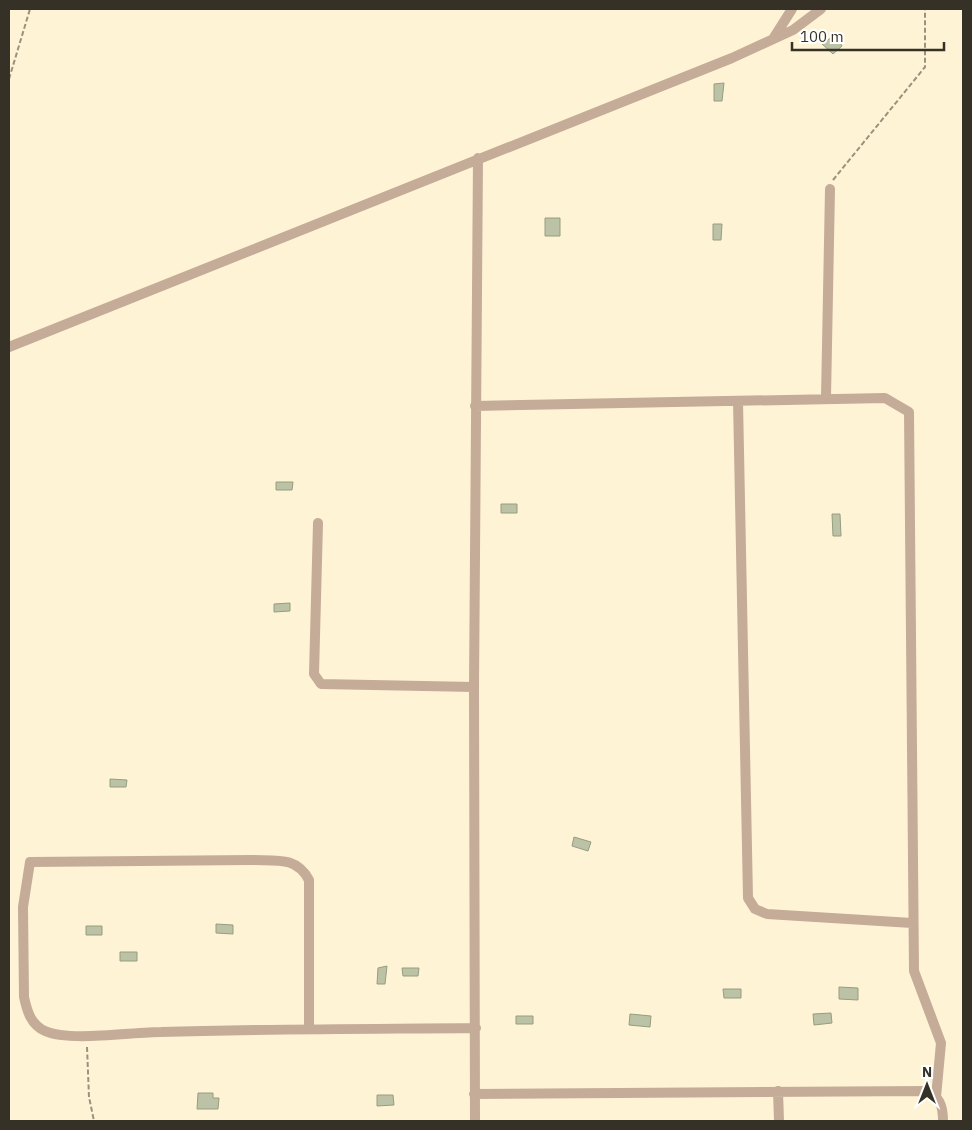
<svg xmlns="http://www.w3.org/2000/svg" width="972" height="1130" font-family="'IBM Plex Sans',sans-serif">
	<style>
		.building { fill: #bbc2a5; stroke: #969d80 }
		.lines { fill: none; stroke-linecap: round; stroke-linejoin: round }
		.path { stroke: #9a927d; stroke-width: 2; stroke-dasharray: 5 2.5; stroke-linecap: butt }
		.minor { stroke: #c5ac99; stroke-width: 10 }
	</style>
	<rect width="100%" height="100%" fill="#fff3d5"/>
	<path class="building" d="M 836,34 L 842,46 L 833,54 L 822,44 Z
		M 724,83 L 722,101 L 714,101 L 714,84 Z
		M 545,218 L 560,218 L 560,236 L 545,236 Z
		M 713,224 L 722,224 L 721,240 L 713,240 Z
		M 276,482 L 293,482 L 292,490 L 276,490 Z
		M 501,504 L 517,504 L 517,513 L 501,513 Z
		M 832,514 L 840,514 L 841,536 L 833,536 Z
		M 290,603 L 290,611 L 274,612 L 274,604 Z
		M 110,779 L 127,780 L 126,787 L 110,787 Z
		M 574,837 L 591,842 L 588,851 L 572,846 Z
		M 216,924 L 233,925 L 233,934 L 216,933 Z
		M 86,926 L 102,926 L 102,935 L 86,935 Z
		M 120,952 L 137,952 L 137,961 L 120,961 Z
		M 387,966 L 385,984 L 377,984 L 378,968 Z
		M 402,968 L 419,968 L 418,976 L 403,976 Z
		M 839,987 L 858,988 L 858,1000 L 839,999 Z
		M 723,989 L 741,989 L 741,998 L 724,998 Z
		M 831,1013 L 832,1023 L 814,1025 L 813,1014 Z
		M 630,1014 L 651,1016 L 650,1027 L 629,1025 Z
		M 516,1016 L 533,1016 L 533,1024 L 516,1024 Z
		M 198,1093 L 213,1093 L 213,1098 L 219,1098 L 218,1109 L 197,1109 Z
		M 377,1095 L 393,1095 L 394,1105 L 377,1106 Z"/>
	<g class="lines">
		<path class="path" d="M 9,79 L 30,9
			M 833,180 L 925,67 L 925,9
			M 87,1047 L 89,1097 L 94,1121"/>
		<path class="minor" d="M 773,39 L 792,9
			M 9,347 L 732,58 L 793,30 L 821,9
			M 826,398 L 830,189
			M 738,401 L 748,898 L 755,909 L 767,914 L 912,923
			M 475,406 L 885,398 L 909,412 L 914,971 L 941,1043 L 936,1097
			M 318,523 L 314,674 L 321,684 L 474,687
			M 309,1029 L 309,880 C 296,856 276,861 251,860 L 30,862 L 23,907 L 24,997 C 27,1011 31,1025 45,1031 C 69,1042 132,1032 161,1032 C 266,1029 371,1029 476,1028
			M 778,1091 L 779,1121
			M 474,1094 L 925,1091 C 940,1096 943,1106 943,1121
			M 475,1121 L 474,687 L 478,158"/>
	</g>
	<rect width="972" height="1130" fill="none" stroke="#363126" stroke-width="20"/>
	<g transform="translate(927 1085)" stroke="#ffffff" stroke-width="4" paint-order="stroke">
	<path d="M0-4L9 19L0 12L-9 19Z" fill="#363126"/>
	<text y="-8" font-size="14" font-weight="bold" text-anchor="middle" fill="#363126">N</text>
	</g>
	<path d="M792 42v8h152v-8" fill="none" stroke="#363126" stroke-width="2.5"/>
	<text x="800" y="42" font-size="15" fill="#363126" stroke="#ffffff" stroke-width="4" paint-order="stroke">100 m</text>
</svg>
